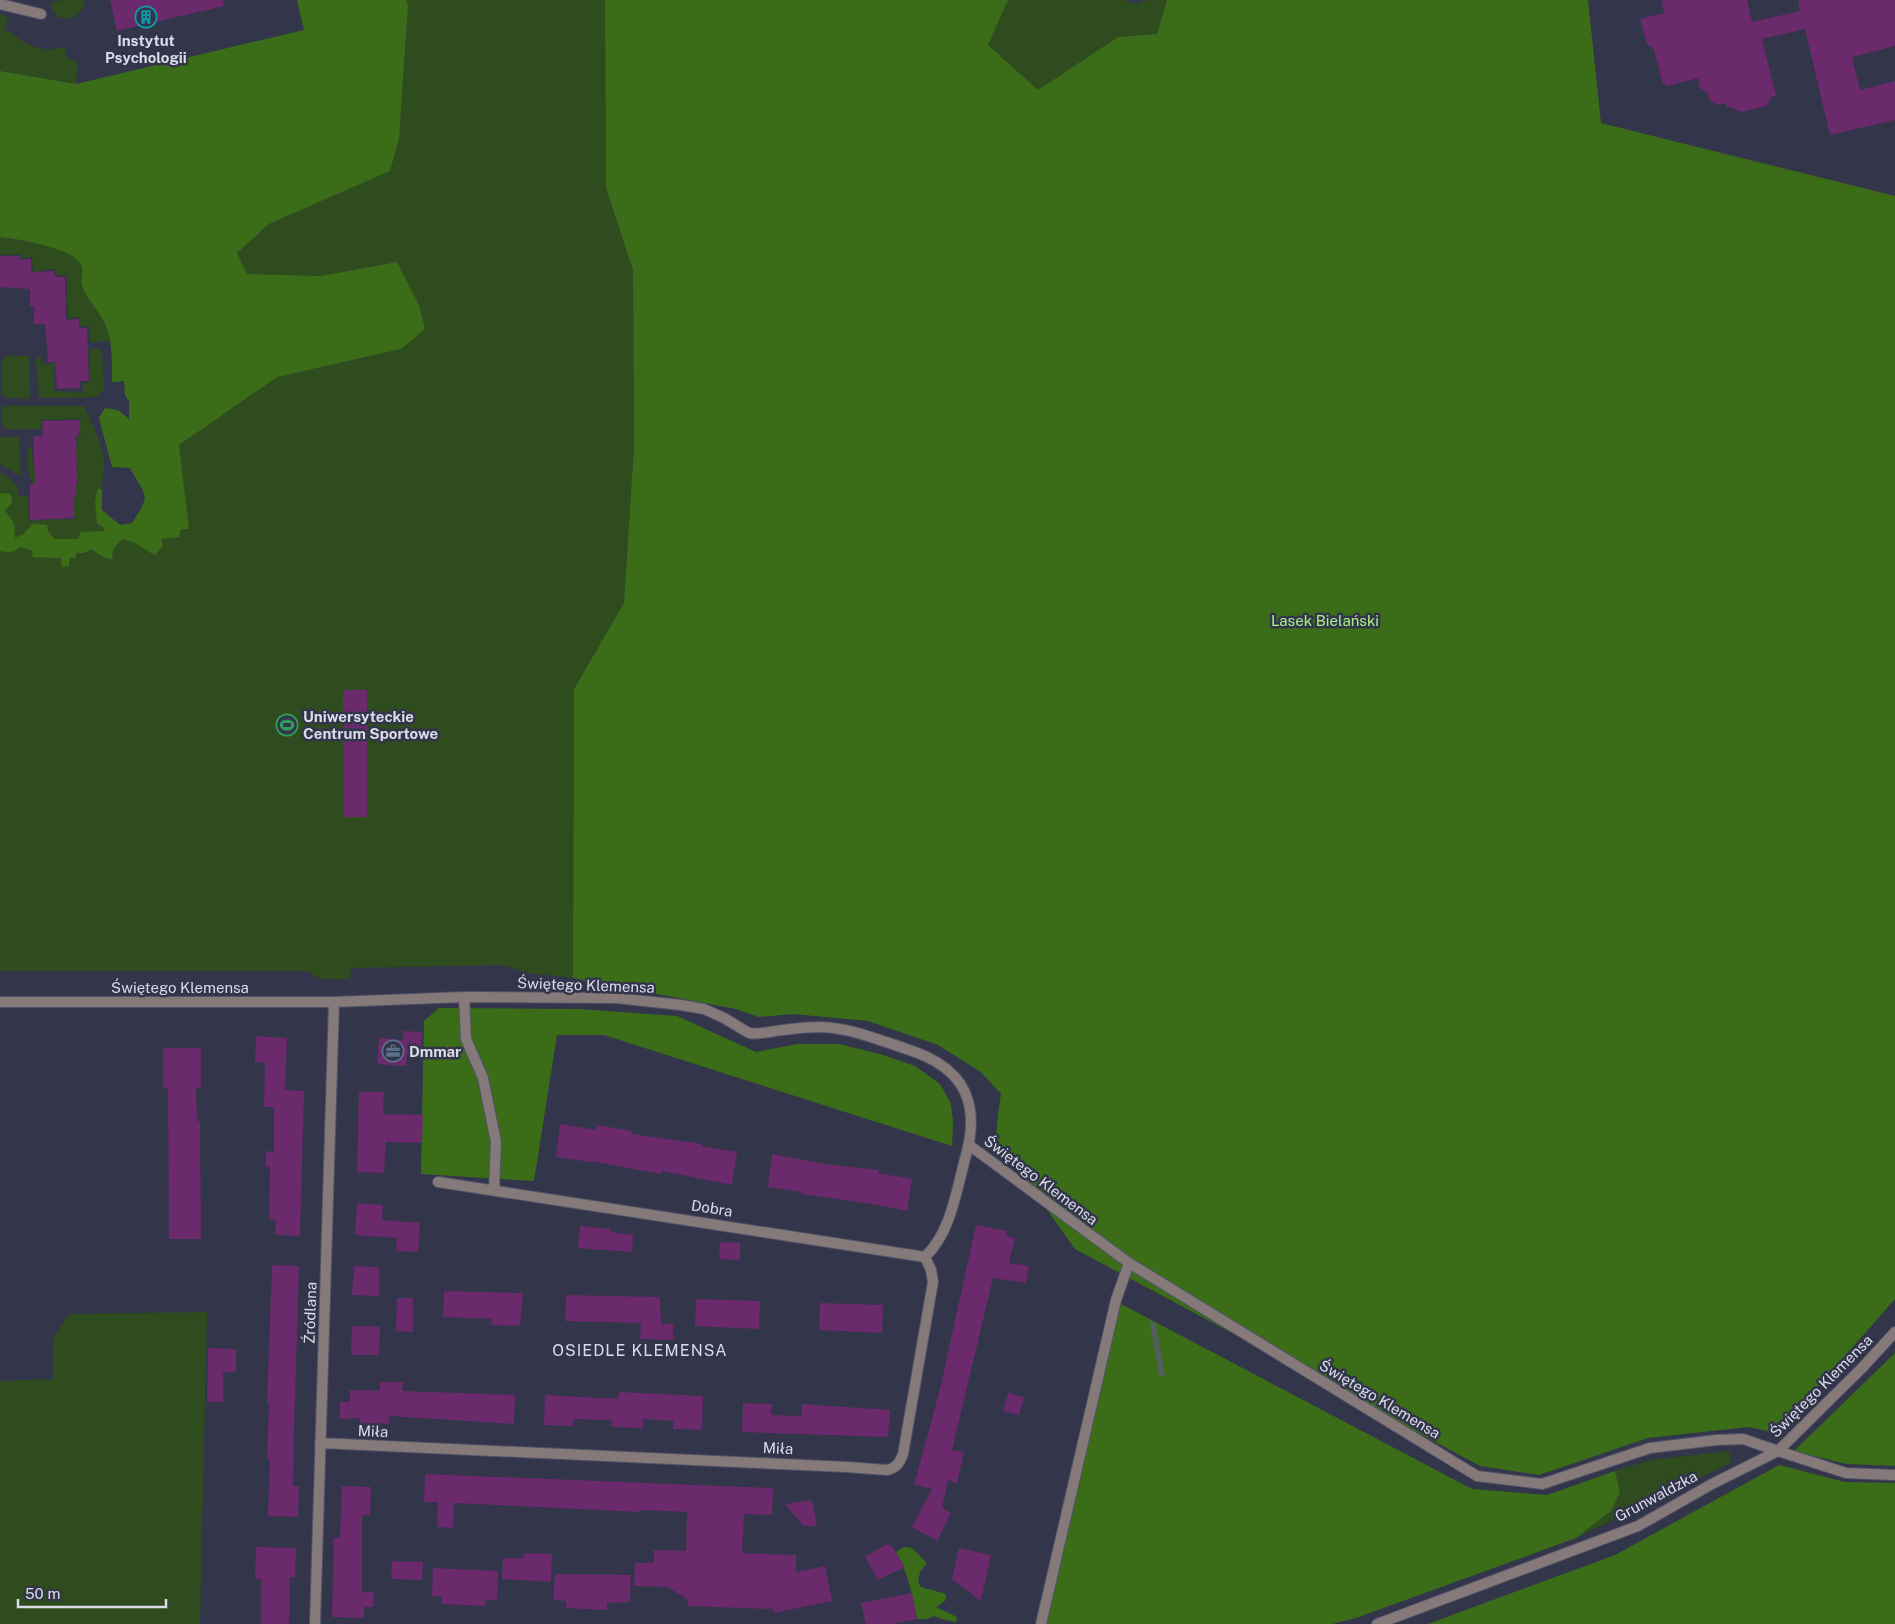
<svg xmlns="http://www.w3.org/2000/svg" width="1895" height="1624" font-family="'Public Sans',sans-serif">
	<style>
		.green { fill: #2e4c1e }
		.forest { fill: #3b6d19 }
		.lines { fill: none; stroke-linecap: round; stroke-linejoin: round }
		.stream { stroke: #515f64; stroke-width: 5.5 }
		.building { fill: #6a2a6c }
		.minor-casing { stroke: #515367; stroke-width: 12 }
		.minor { stroke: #86797a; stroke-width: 10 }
		.labels { text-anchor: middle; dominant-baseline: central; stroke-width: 5; stroke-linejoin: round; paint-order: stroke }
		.poi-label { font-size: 15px; font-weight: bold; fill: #dbdce9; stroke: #33354a; text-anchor: start }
		.park-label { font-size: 15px; fill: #abf285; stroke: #33354a }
		.street-label { font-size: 15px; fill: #dbdce9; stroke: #33354a }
		.neighbourhood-label { font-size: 16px; letter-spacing: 1px; fill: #dbdce9; stroke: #33354a }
	</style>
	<rect width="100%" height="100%" fill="#33354a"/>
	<path class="green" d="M 67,0 L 83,0 L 84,4 C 79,24 51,24 51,2 Z
		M 406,0 L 605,0 L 606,188 L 633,270 L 634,447 L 624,603 L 574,689 L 573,978 L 529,973 L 503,965 L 351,968 L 350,979 L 320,979 L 307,971 L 0,971 L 0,535 L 14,523 L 5,510 L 3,493 L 0,493 L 0,472 C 11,479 18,482 19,496 L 28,496 L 29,521 L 33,522 L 33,516 L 37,515 L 38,520 L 76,519 L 75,516 L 70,516 L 69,506 L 74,505 L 74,503 L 69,503 L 74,485 L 79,484 L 79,482 L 73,482 L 73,470 L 78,470 L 78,467 L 73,467 L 72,457 L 77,457 L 77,455 L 72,454 L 72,447 L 77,446 L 77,436 L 81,435 L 81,433 L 76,433 L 76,422 L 81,421 L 81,419 L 41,420 L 41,429 L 6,429 L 1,422 L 1,408 L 5,406 L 84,406 C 91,423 103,443 104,462 C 105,470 102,481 102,490 L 98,488 L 103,527 L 188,529 L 179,445 L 226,410 L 277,377 L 401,349 L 397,262 L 321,276 L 247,274 L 237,253 L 269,224 L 390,171 L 399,139 L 408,6 Z
		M 1006,0 L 1125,0 L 1138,5 L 1140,1 L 1145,2 L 1146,0 L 1167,0 L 1157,34 L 1118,37 L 1038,90 L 988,45 Z
		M 0,14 L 8,17 L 4,29 C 27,43 36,54 64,47 L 68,59 L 78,62 L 76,84 L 0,71 Z
		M 0,237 C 20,240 78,247 84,270 C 86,279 80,279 86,292 C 91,302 98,309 103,318 C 107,325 108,334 110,341 L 90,342 L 89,326 L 80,326 L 80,317 L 68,318 L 68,303 L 65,302 L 65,298 L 67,297 L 67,275 L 56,275 L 56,269 L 40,270 L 39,273 L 33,273 L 32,257 L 21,258 L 21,254 L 0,255 Z
		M 90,349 L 100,349 L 102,352 L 104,391 L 95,397 L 39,398 L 36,360 L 38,357 L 41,357 L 41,364 L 58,364 L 58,366 L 53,366 L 54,391 L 83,393 L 83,383 L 90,383 Z
		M 7,356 L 29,356 L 30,399 L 6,398 L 2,394 L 1,363 L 2,360 Z
		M 0,437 L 19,437 L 21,476 L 0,464 Z
		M 27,448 L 32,448 L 33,466 L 42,466 L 38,483 L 33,483 L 29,476 Z
		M 207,1312 L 200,1624 L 0,1624 L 0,1381 L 53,1379 L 53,1339 L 69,1314 Z
		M 1729,1451 L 1731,1463 L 1576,1538 L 1611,1511 L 1620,1493 L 1615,1471 L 1650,1460 Z"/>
	<path class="forest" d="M 297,0 L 406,0 L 408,5 L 399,139 L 390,171 L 269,224 L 237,253 L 247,274 L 321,276 L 397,262 L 419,305 L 425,329 L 401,349 L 277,377 L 179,445 L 189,529 L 181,529 L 179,537 L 161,539 L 163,546 L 155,555 C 143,549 135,541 122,539 L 113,549 L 112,559 L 105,558 L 91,549 L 84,553 L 76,553 L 76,558 L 69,558 L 69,566 L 62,567 L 61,558 L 32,557 L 33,551 L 21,547 C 15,552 8,553 0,551 L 0,493 L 11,494 L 12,503 L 5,510 L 14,523 L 15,538 L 23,534 L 33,524 L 47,525 L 49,533 L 55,539 L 78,539 L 81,532 L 105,531 L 103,527 L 97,523 L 95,501 L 98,488 L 102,490 L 102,510 L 120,525 L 132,523 C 152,492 146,498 130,468 L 112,467 L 99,418 L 105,408 L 118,410 L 129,419 L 129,401 L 125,395 L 124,381 L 112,382 C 112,362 113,335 102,318 C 95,307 86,298 82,285 C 80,275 87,270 77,260 C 65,247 18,239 0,237 L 0,71 L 76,84 L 304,30 Z
		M 605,0 L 1008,0 L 988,45 L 1038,90 L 1118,37 L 1157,34 L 1167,0 L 1588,0 L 1601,123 L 1895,196 L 1895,1299 L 1777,1433 L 1748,1427 L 1648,1438 L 1539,1475 L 1480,1466 L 1075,1249 L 996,1138 L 998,1115 L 1001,1094 L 981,1072 L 938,1045 L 868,1021 L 793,1014 L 759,1017 L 736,1009 L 573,978 L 574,689 L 624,603 L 634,447 L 633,270 L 606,188 Z
		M 439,1008 L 578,1009 L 677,1016 L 756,1052 L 797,1044 L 839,1044 L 883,1055 L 915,1066 L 940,1084 L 951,1104 L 953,1121 L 952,1146 L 604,1035 L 557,1035 L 534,1181 L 421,1174 L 424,1021 Z
		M 1119,1303 L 1472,1489 L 1547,1495 L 1615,1471 L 1620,1493 L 1611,1511 L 1576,1538 L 1356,1618 L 1332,1624 L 1037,1624 Z
		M 1895,1353 L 1895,1466 L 1847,1464 L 1794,1451 Z
		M 1779,1465 L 1845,1482 L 1895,1483 L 1895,1624 L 1428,1624 L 1615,1555 Z
		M 904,1547 L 912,1548 L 927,1563 L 920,1572 L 918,1582 L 921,1587 L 946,1594 L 945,1601 L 936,1607 L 957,1617 L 956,1622 L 941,1619 L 934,1616 L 927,1619 L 917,1619 C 913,1596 908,1573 896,1552 Z"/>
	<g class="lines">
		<path class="stream" d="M 1153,1325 L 1162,1374"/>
	</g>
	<path class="building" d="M 110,0 L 223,0 L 224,6 L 117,31 Z
		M 1661,0 L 1747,0 L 1752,22 L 1800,11 L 1798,0 L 1895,0 L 1895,46 L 1852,57 L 1860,90 L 1895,81 L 1895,120 L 1830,135 L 1805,29 L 1762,39 L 1776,96 L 1771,97 L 1766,106 L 1741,112 L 1731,107 L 1727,108 L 1726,103 L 1717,105 L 1710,100 L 1707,92 L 1700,88 L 1698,78 L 1668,86 L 1662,82 L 1654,49 L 1647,44 L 1640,19 L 1664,13 Z
		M 0,256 L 20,256 L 20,260 L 31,259 L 31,272 L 54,271 L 55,277 L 65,277 L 66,320 L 79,319 L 79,328 L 87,328 L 89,381 L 80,381 L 80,388 L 57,389 L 55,362 L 48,362 L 45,324 L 34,324 L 34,306 L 30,306 L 30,289 L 0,287 Z
		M 80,420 L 79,435 L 76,435 L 77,481 L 74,502 L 74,518 L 30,520 L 30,484 L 35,484 L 33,436 L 43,436 L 42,421 Z
		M 343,690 L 367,690 L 367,817 L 344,817 Z
		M 403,1031 L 422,1032 L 420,1056 L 407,1055 L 406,1066 L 377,1064 L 379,1038 L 403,1040 Z
		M 256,1036 L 287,1038 L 285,1090 L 304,1091 L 300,1236 L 275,1235 L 276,1220 L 269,1219 L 270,1167 L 266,1167 L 266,1151 L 274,1152 L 274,1107 L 264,1107 L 265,1063 L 255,1062 Z
		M 163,1048 L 201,1048 L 201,1088 L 196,1088 L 197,1121 L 200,1121 L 201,1239 L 169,1239 L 168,1088 L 163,1089 Z
		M 359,1092 L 384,1092 L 383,1114 L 423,1115 L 422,1143 L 386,1142 L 384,1173 L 357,1172 Z
		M 560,1124 L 596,1130 L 597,1125 L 632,1131 L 631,1134 L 702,1144 L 701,1146 L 737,1152 L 732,1185 L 662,1171 L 661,1174 L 591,1161 L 591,1162 L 556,1157 Z
		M 772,1154 L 825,1164 L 878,1170 L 878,1173 L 912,1179 L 907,1211 L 872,1204 L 802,1194 L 802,1192 L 768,1187 Z
		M 357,1203 L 383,1205 L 382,1220 L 420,1223 L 418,1252 L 396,1251 L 397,1238 L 355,1235 Z
		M 976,1225 L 1007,1231 L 1006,1236 L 1015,1238 L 1009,1263 L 1029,1266 L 1026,1283 L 993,1278 L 952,1450 L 964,1452 L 957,1483 L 948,1480 L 942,1508 L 951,1513 L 937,1541 L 912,1527 L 932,1489 L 914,1485 L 940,1389 Z
		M 580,1226 L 611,1229 L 611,1232 L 633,1235 L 632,1252 L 578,1248 Z
		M 720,1242 L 740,1243 L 740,1260 L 719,1259 Z
		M 272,1265 L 299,1266 L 294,1432 L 293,1486 L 299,1486 L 298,1517 L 268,1516 L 270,1459 L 267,1459 L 269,1403 L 267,1403 Z
		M 354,1266 L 379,1267 L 379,1296 L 352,1295 Z
		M 444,1291 L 523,1293 L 520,1326 L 491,1325 L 492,1319 L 443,1317 Z
		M 566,1295 L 660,1297 L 661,1324 L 673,1324 L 673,1340 L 640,1339 L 641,1323 L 565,1321 Z
		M 397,1298 L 413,1298 L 413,1332 L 396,1331 Z
		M 696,1299 L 760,1301 L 759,1329 L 695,1326 Z
		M 820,1303 L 883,1305 L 882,1333 L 819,1330 Z
		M 352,1326 L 380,1327 L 379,1355 L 351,1355 Z
		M 208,1348 L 236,1349 L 236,1372 L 223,1372 L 223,1402 L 207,1402 Z
		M 380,1382 L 403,1382 L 402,1391 L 515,1395 L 514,1424 L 389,1416 L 389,1424 L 360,1423 L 360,1418 L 340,1419 L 340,1402 L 350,1402 L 350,1390 L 380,1391 Z
		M 619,1392 L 703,1396 L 702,1430 L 673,1429 L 673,1421 L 643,1419 L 643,1428 L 611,1427 L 612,1420 L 573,1419 L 573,1426 L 544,1425 L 545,1395 L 618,1399 Z
		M 1008,1393 L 1024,1397 L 1019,1415 L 1003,1411 Z
		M 743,1403 L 772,1404 L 771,1415 L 801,1416 L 802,1404 L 890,1410 L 888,1437 L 742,1432 Z
		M 425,1474 L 773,1488 L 772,1515 L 744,1514 L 742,1553 L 796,1555 L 796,1572 L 825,1566 L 832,1601 L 774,1613 L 774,1609 L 687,1606 L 688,1600 L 668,1587 L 634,1586 L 635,1563 L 654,1563 L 654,1550 L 686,1551 L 687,1512 L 640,1510 L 640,1512 L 456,1503 L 454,1503 L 453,1528 L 437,1527 L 438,1502 L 424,1502 Z
		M 342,1486 L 371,1487 L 370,1515 L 362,1515 L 362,1592 L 374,1592 L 373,1607 L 364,1607 L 364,1618 L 332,1617 L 334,1538 L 340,1538 Z
		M 812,1500 L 817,1526 L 803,1526 L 785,1504 Z
		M 885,1545 L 891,1545 L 905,1567 L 878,1580 L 865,1557 Z
		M 256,1547 L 296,1548 L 295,1577 L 290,1577 L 289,1624 L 261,1624 L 261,1579 L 255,1579 Z
		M 959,1548 L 991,1555 L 981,1601 L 952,1579 Z
		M 524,1553 L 552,1554 L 551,1582 L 502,1579 L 503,1558 L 523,1558 Z
		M 392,1561 L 423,1562 L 422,1580 L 391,1579 Z
		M 433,1568 L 498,1571 L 497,1600 L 486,1600 L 485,1606 L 441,1604 L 442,1596 L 432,1596 Z
		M 555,1574 L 631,1575 L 630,1602 L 607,1603 L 607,1610 L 566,1608 L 566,1601 L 553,1600 Z
		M 912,1593 L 917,1619 L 891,1624 L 866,1624 L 861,1603 Z"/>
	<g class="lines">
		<g class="minor-casing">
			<path id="minor" d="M 0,4 L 41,14
				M 464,997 L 466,1039 L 483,1078 L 496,1142 L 494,1190
				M 0,1002 L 334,1002 L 464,997 L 616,998 L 681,1005 L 704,1009 L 724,1018 L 749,1033 C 761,1035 771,1031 783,1030 C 796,1028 809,1027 821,1027 C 848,1028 870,1037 895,1045 C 906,1049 917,1052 927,1057 C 972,1078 978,1115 965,1159 C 956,1192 951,1232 925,1257
				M 969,1145 L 1129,1263 L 1477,1476 L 1542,1484 L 1650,1448 L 1716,1440 L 1743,1439 L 1778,1451 L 1862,1368 L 1895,1332
				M 438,1182 L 925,1257
				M 320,1443 L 847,1467 L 887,1470 C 897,1468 900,1462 903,1454 L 933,1282 L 931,1270 L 925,1257
				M 315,1624 L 334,1002
				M 1041,1624 L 1116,1300 L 1129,1263
				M 1377,1624 L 1638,1526 L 1712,1484 L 1778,1451 L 1846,1473 L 1895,1475"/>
		</g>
		<use href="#minor" class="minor"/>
	</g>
	<defs>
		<g id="building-ring" transform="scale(1.125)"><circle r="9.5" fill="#33354a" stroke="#0f9aa8" stroke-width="1.5"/><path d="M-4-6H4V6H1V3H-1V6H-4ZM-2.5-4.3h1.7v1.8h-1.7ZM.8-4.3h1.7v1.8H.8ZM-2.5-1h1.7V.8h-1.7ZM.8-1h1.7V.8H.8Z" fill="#0f9aa8"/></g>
		<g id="stadium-ring" transform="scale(1.125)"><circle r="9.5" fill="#33354a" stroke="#2e9e5b" stroke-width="1.5"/><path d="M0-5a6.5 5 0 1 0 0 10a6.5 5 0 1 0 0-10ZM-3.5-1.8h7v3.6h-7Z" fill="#2e9e5b"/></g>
		<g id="office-ring" transform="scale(1.125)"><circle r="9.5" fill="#33354a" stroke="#5c6f8a" stroke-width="1.5"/><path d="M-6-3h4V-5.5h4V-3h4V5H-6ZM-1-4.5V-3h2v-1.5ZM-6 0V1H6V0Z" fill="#5c6f8a"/></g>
	</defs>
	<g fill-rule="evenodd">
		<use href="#building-ring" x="146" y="17"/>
		<use href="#stadium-ring" x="287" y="725"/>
		<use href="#office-ring" x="393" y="1051"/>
	</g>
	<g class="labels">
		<g class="poi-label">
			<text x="146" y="40" text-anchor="middle">Instytut<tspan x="146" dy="17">Psychologii</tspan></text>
			<text x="303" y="716">Uniwersyteckie<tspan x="303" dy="17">Centrum Sportowe</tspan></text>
			<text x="409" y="1051">Dmmar</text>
		</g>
		<g class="park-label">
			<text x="1325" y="620">Lasek Bielański</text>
		</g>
		<g class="street-label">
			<text transform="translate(586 985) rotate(2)">Świętego Klemensa</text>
			<text x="180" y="987">Świętego Klemensa</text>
			<text transform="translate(1041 1180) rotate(37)">Świętego Klemensa</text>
			<text transform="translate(712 1208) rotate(9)">Dobra</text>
			<text transform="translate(310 1313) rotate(-88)">Źródlana</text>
			<text transform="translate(1821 1386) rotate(-45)">Świętego Klemensa</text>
			<text transform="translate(1380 1399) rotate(31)">Świętego Klemensa</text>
			<text transform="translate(373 1431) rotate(3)">Miła</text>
			<text transform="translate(778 1448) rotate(3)">Miła</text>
			<text transform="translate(1656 1496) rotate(-28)">Grunwaldzka</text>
		</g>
		<g class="neighbourhood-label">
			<text x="640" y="1350">OSIEDLE KLEMENSA</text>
		</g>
	</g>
	<path d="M18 1599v8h148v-8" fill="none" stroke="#dbdce9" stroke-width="2.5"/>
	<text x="25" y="1599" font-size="15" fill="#dbdce9" stroke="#33354a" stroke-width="4" paint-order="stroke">50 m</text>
</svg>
